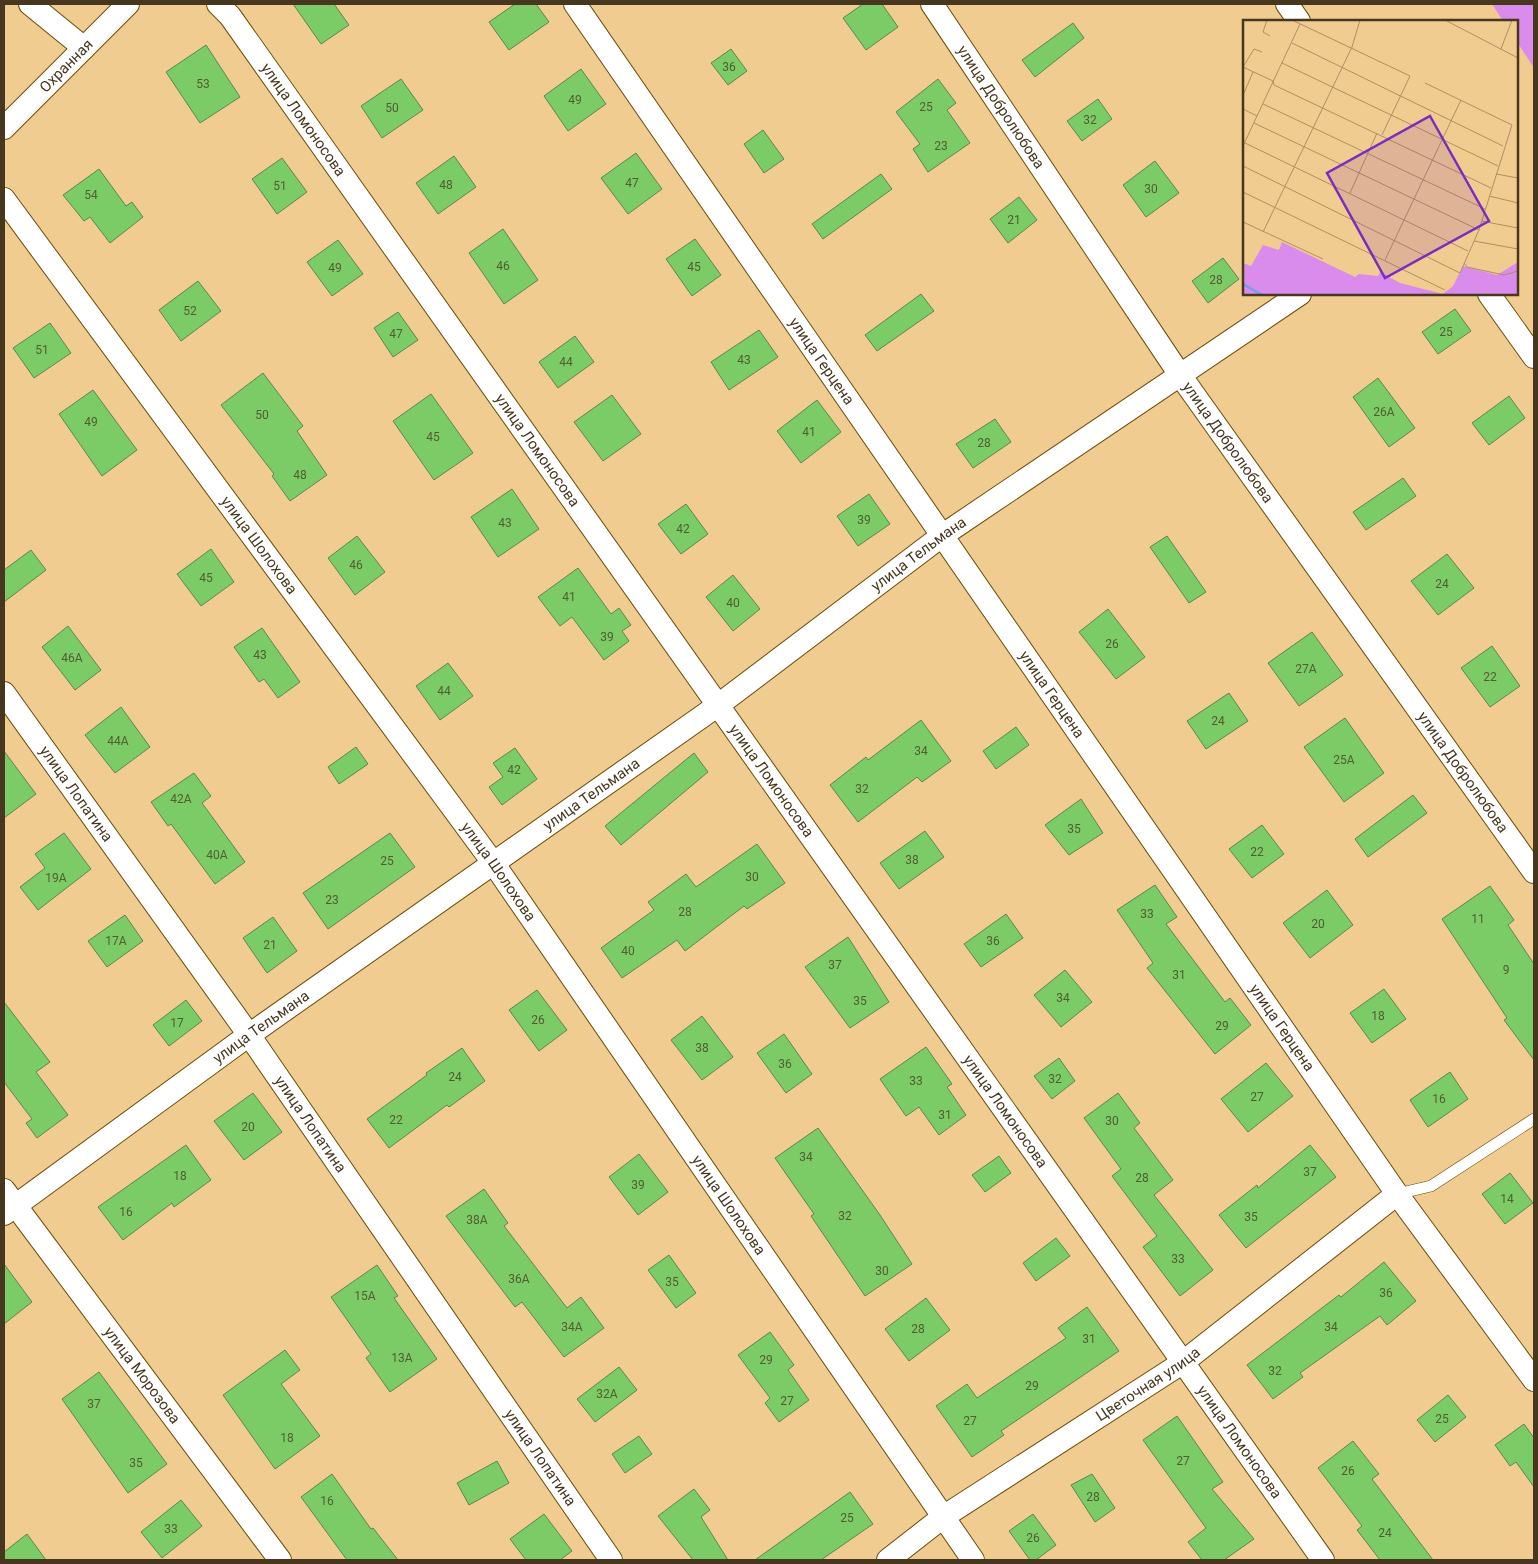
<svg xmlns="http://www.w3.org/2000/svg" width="1538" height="1564" font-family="Roboto,sans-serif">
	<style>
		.green { fill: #d98cec }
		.building { fill: #7bcb67; stroke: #5c8552 }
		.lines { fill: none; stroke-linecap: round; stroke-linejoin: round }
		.service-casing { stroke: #6b4b07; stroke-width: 12 }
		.minor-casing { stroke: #6b4b07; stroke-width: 24 }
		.service { stroke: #fff; stroke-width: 11 }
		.minor { stroke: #fff; stroke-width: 22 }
		.labels { text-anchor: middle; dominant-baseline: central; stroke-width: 4.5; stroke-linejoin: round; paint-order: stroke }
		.number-label { font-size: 12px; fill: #535c30 }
		.street-label { font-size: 15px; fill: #46371e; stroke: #fed99d }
		.inset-river { fill: none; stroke: #70a0ed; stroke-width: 2.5 }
		.inset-road { fill: none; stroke: #ad9062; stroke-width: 1 }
		.view { fill: #7b2cbf; fill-opacity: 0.15; stroke: #7b2cbf; stroke-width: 2.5 }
		.inset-edge { fill: none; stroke: #46371e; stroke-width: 2.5 }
	</style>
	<rect width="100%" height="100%" fill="#f1cc90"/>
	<path class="green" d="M 1492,4 L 1534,4 L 1534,68 L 1517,42 L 1517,21 L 1503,21 Z"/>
	<path class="building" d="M 293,4 L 334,4 L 349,25 L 321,44 Z
		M 515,4 L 536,4 L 549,22 L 509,50 L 489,22 Z
		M 863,4 L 882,4 L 898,27 L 866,50 L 843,18 Z
		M 1073,23 L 1084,38 L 1035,77 L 1022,60 Z
		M 206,45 L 240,97 L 200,123 L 166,72 Z
		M 731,49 L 747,71 L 728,85 L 711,63 Z
		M 581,69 L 606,104 L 568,131 L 544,96 Z
		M 401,79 L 423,110 L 382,138 L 361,106 Z
		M 938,79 L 956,103 L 947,110 L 970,143 L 928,172 L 913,149 L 920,144 L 896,112 Z
		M 1098,99 L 1112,119 L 1082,141 L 1067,121 Z
		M 763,130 L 784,159 L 764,173 L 744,144 Z
		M 636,153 L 662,189 L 628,214 L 601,178 Z
		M 454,156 L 476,187 L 438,214 L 416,183 Z
		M 282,158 L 307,192 L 277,214 L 252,179 Z
		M 1155,161 L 1179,193 L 1146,217 L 1123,185 Z
		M 99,169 L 126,206 L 132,202 L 143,217 L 110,243 L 90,217 L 84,221 L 63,195 Z
		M 881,174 L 892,189 L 823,239 L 812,224 Z
		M 1019,197 L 1037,220 L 1008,243 L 990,219 Z
		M 503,229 L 538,280 L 504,304 L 469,253 Z
		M 695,239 L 721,275 L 692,296 L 666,259 Z
		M 338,240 L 363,274 L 332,296 L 307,262 Z
		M 1223,258 L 1239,279 L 1208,303 L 1192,281 Z
		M 198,281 L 221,311 L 181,341 L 159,310 Z
		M 921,294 L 934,311 L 877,351 L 865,335 Z
		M 1455,309 L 1471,331 L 1438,354 L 1422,332 Z
		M 398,312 L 418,340 L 393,357 L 374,328 Z
		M 50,323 L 71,353 L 34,378 L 13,348 Z
		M 759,330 L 778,357 L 729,390 L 711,362 Z
		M 575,336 L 594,362 L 558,388 L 539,362 Z
		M 263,373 L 303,426 L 297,431 L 327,475 L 290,501 L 272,476 L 274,474 L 221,405 Z
		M 1378,378 L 1415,428 L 1389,447 L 1353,397 Z
		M 93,390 L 137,450 L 102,476 L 59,414 Z
		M 431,394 L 473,453 L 434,480 L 393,421 Z
		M 612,395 L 641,434 L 603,461 L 574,422 Z
		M 1509,396 L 1525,418 L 1489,445 L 1472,423 Z
		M 817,400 L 841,432 L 801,463 L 777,431 Z
		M 995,419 L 1011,442 L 973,468 L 956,444 Z
		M 1403,478 L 1416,496 L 1366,530 L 1353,512 Z
		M 512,489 L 539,529 L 498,557 L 471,517 Z
		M 869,494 L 890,524 L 858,546 L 837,516 Z
		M 686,504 L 708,534 L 681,554 L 658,524 Z
		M 357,536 L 385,572 L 355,595 L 328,558 Z
		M 1167,536 L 1206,592 L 1189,603 L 1150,547 Z
		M 211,549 L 234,582 L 201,606 L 177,574 Z
		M 31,550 L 46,570 L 4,602 L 4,570 Z
		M 1447,554 L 1474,588 L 1438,615 L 1411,581 Z
		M 578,568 L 611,614 L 619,608 L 631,625 L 622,631 L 629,641 L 604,660 L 572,617 L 560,626 L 538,597 Z
		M 733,575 L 760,609 L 733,631 L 706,597 Z
		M 1108,609 L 1145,657 L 1116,679 L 1079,632 Z
		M 68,626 L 101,670 L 75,690 L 42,647 Z
		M 262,628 L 300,682 L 278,698 L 264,679 L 259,682 L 234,647 Z
		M 1312,632 L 1343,675 L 1299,706 L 1268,663 Z
		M 1492,646 L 1520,686 L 1490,707 L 1461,668 Z
		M 448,663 L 473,696 L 440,720 L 416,686 Z
		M 1229,693 L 1248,721 L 1206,749 L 1187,721 Z
		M 121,707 L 150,747 L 115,773 L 85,735 Z
		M 1345,718 L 1384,773 L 1344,802 L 1304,747 Z
		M 921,720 L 951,761 L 922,782 L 917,777 L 858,822 L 830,785 L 866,757 L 868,760 Z
		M 1016,727 L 1029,745 L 996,769 L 983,751 Z
		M 356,747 L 368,764 L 339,784 L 328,767 Z
		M 515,748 L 537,779 L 502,805 L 489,787 L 503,777 L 493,763 Z
		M 4,751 L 36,794 L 4,818 Z
		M 694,753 L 708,772 L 621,845 L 605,826 Z
		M 194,773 L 211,796 L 202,803 L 245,862 L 215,884 L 171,824 L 168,826 L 151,802 Z
		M 1413,795 L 1427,813 L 1368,857 L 1355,839 Z
		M 1081,799 L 1103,833 L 1069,855 L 1045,825 Z
		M 1262,825 L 1284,854 L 1252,878 L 1229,849 Z
		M 925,831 L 944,857 L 899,889 L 880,863 Z
		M 64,833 L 91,869 L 38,910 L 20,887 L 45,868 L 35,854 Z
		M 390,833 L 415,867 L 328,929 L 303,893 Z
		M 757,844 L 785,883 L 747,909 L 744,906 L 685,951 L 677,940 L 622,978 L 601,948 L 654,910 L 648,902 L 686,874 L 696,887 Z
		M 1155,885 L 1177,917 L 1166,924 L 1225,1002 L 1230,998 L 1251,1025 L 1215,1054 L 1147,968 L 1153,963 L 1117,910 Z
		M 1490,886 L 1514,920 L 1508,925 L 1534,964 L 1534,1060 L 1504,1020 L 1507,1018 L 1442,919 Z
		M 1327,890 L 1353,925 L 1310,958 L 1283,923 Z
		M 1006,914 L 1023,938 L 981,967 L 964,944 Z
		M 125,915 L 143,941 L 107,967 L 88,941 Z
		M 273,917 L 297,951 L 267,973 L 243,938 Z
		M 848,937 L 889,1002 L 850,1028 L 805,967 Z
		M 1065,970 L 1092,1002 L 1061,1027 L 1034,995 Z
		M 1384,989 L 1406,1019 L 1372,1043 L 1350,1013 Z
		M 537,990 L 567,1030 L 539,1051 L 509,1010 Z
		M 186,1000 L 202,1021 L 169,1046 L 153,1025 Z
		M 4,1002 L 50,1062 L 36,1072 L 68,1115 L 37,1138 L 26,1123 L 32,1119 L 4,1082 Z
		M 702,1016 L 733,1057 L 702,1080 L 671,1040 Z
		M 784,1034 L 812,1074 L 786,1093 L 757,1053 Z
		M 926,1047 L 952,1084 L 947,1087 L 966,1115 L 939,1135 L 919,1107 L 906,1116 L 880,1079 Z
		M 462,1048 L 485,1081 L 449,1107 L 447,1105 L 389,1148 L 367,1119 L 427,1075 L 426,1073 Z
		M 1059,1058 L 1075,1081 L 1052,1099 L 1034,1076 Z
		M 1266,1063 L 1293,1096 L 1248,1132 L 1221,1099 Z
		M 1450,1072 L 1468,1099 L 1428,1127 L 1410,1100 Z
		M 253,1093 L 282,1132 L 244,1160 L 214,1121 Z
		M 1118,1093 L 1140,1123 L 1134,1128 L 1173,1180 L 1154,1195 L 1213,1270 L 1180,1296 L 1143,1247 L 1157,1236 L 1112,1176 L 1121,1169 L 1084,1118 Z
		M 818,1128 L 880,1215 L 912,1264 L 865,1296 L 811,1216 L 814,1214 L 775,1158 Z
		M 186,1145 L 211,1180 L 174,1207 L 172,1203 L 123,1240 L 98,1207 Z
		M 1310,1145 L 1336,1177 L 1246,1248 L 1219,1215 L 1257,1185 L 1258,1188 Z
		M 639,1154 L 668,1192 L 638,1215 L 609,1177 Z
		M 999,1156 L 1011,1173 L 985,1192 L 972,1175 Z
		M 1510,1173 L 1533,1203 L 1505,1224 L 1482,1194 Z
		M 484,1189 L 508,1223 L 504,1226 L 567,1308 L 581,1297 L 604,1328 L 564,1357 L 522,1302 L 515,1307 L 446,1216 Z
		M 1056,1238 L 1070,1256 L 1036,1281 L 1023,1263 Z
		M 669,1255 L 696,1293 L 676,1308 L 648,1270 Z
		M 1384,1262 L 1416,1301 L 1387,1325 L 1380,1316 L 1300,1373 L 1303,1377 L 1273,1399 L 1247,1365 L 1339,1295 L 1341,1297 Z
		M 4,1264 L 32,1302 L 4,1324 Z
		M 377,1265 L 398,1296 L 394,1298 L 437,1359 L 390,1392 L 366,1358 L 371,1354 L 331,1297 Z
		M 926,1298 L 950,1330 L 909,1361 L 885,1329 Z
		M 1087,1307 L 1119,1351 L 1001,1431 L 1004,1435 L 972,1457 L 936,1406 L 967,1384 L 977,1398 L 1066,1338 L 1058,1328 Z
		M 770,1332 L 794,1365 L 788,1370 L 809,1400 L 779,1422 L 765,1403 L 770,1398 L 738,1355 Z
		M 285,1350 L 300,1370 L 281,1384 L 320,1436 L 275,1469 L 223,1395 Z
		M 619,1367 L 637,1390 L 595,1422 L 577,1399 Z
		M 99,1372 L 167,1464 L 128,1493 L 62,1399 Z
		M 1448,1395 L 1466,1417 L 1435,1442 L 1417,1420 Z
		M 1177,1416 L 1223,1482 L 1212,1489 L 1254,1539 L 1224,1560 L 1202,1560 L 1188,1542 L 1206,1528 L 1143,1440 Z
		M 1524,1424 L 1534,1438 L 1534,1487 L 1516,1462 L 1510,1466 L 1495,1445 Z
		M 639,1436 L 652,1454 L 625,1473 L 612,1454 Z
		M 1353,1441 L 1379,1474 L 1372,1479 L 1433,1560 L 1380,1560 L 1357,1530 L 1362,1526 L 1318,1468 Z
		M 497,1461 L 509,1483 L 469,1505 L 457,1483 Z
		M 332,1474 L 371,1529 L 373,1528 L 398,1560 L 347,1560 L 301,1497 Z
		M 1092,1474 L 1115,1508 L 1095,1522 L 1071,1485 Z
		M 694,1489 L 710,1510 L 701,1517 L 728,1560 L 693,1560 L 658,1516 Z
		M 850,1492 L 873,1524 L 821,1560 L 755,1560 Z
		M 181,1500 L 202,1526 L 162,1558 L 141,1532 Z
		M 544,1514 L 572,1551 L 560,1560 L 526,1560 L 510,1539 Z
		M 1033,1514 L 1056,1545 L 1036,1560 L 1030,1560 L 1009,1531 Z
		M 27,1534 L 46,1560 L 4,1560 L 4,1552 Z"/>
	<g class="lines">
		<g class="service-casing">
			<path id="service" d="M 1397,1194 L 1431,1186 L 1534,1119"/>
		</g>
		<g class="minor-casing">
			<g id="minor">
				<path d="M 30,4 L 84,48"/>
				<path id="s1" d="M 218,4 L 230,16 L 1323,1560"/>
				<path id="s2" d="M 575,4 L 1397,1194 L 1534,1380"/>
				<path id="s3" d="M 932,4 L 1180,375 L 1534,872"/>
				<path d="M 1287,4 L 1299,21"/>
				<path id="s4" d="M 4,128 L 128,4"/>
				<path id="s5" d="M 4,199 L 494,864 L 973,1560"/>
				<path d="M 1489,294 L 1534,357"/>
				<path id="s6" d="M 4,693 L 249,1035 L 611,1560"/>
				<path id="s7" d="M 4,1190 L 280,1560"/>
				<path id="s8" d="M 4,1214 L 249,1035 L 717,706 L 943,535 L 1300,294"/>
				<path id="s9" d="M 888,1560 L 943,1517 L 1182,1363 L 1397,1194"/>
			</g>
		</g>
		<use href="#service" class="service"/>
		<use href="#minor" class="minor"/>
	</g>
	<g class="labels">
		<g class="number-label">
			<text x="729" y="67">36</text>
			<text x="203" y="84">53</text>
			<text x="575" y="100">49</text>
			<text x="926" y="107">25</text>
			<text x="392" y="108">50</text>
			<text x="1090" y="120">32</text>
			<text x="941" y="146">23</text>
			<text x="632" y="183">47</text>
			<text x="446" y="185">48</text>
			<text x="280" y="186">51</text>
			<text x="1151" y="189">30</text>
			<text x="91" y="195">54</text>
			<text x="1014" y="220">21</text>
			<text x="503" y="266">46</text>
			<text x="694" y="267">45</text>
			<text x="335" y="268">49</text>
			<text x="1216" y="280">28</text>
			<text x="190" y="311">52</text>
			<text x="1446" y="332">25</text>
			<text x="396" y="334">47</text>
			<text x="42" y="350">51</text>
			<text x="744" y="360">43</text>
			<text x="566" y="362">44</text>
			<text x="1384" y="412">26А</text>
			<text x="262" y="415">50</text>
			<text x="91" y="422">49</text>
			<text x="809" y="432">41</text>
			<text x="433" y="437">45</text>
			<text x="984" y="443">28</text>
			<text x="300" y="475">48</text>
			<text x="864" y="520">39</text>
			<text x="505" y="523">43</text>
			<text x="683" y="529">42</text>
			<text x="356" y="565">46</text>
			<text x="206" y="578">45</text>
			<text x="1442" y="584">24</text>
			<text x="569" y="597">41</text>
			<text x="733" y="603">40</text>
			<text x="607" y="637">39</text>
			<text x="1112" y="644">26</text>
			<text x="260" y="655">43</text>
			<text x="72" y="658">46А</text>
			<text x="1306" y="669">27А</text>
			<text x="1490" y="677">22</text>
			<text x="444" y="691">44</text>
			<text x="1218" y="721">24</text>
			<text x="118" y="741">44А</text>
			<text x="921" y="751">34</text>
			<text x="1344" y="760">25А</text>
			<text x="514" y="770">42</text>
			<text x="862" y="789">32</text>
			<text x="181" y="799">42А</text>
			<text x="1074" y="829">35</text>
			<text x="1257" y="852">22</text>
			<text x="217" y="855">40А</text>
			<text x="912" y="860">38</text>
			<text x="387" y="861">25</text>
			<text x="752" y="877">30</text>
			<text x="56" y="878">19А</text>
			<text x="332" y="900">23</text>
			<text x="685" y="912">28</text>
			<text x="1147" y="914">33</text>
			<text x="1478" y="919">11</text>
			<text x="1318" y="924">20</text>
			<text x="116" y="941">17А</text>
			<text x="993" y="941">36</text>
			<text x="270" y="945">21</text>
			<text x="628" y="951">40</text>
			<text x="835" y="965">37</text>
			<text x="1506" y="970">9</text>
			<text x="1179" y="975">31</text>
			<text x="1063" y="998">34</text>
			<text x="860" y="1001">35</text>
			<text x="1378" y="1016">18</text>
			<text x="538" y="1020">26</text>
			<text x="177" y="1023">17</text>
			<text x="1222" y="1026">29</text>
			<text x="702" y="1048">38</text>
			<text x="785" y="1064">36</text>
			<text x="455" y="1077">24</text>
			<text x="1055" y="1079">32</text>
			<text x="916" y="1081">33</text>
			<text x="1257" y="1097">27</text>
			<text x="1439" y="1099">16</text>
			<text x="945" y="1115">31</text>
			<text x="396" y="1120">22</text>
			<text x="1112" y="1121">30</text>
			<text x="248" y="1127">20</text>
			<text x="806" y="1157">34</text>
			<text x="1310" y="1172">37</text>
			<text x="180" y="1176">18</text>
			<text x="1142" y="1178">28</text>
			<text x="638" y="1185">39</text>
			<text x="1507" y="1199">14</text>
			<text x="126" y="1212">16</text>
			<text x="845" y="1216">32</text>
			<text x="1251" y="1217">35</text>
			<text x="477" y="1220">38А</text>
			<text x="1178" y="1259">33</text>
			<text x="882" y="1271">30</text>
			<text x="519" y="1279">36А</text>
			<text x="672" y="1282">35</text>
			<text x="1386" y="1293">36</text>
			<text x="365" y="1296">15А</text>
			<text x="572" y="1327">34А</text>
			<text x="1331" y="1327">34</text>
			<text x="918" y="1329">28</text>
			<text x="1089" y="1339">31</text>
			<text x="402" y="1358">13А</text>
			<text x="766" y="1360">29</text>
			<text x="1275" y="1371">32</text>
			<text x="1032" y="1386">29</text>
			<text x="607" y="1394">32А</text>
			<text x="787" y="1401">27</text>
			<text x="94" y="1404">37</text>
			<text x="1442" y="1419">25</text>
			<text x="970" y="1421">27</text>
			<text x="287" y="1438">18</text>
			<text x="1183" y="1461">27</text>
			<text x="136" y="1463">35</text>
			<text x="1348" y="1471">26</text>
			<text x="1093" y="1497">28</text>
			<text x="327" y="1501">16</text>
			<text x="847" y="1518">25</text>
			<text x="171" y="1529">33</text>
			<text x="1385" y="1533">24</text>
			<text x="1033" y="1538">26</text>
		</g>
		<g class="street-label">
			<text stroke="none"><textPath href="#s4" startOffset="88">Охранная</textPath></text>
			<text stroke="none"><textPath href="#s3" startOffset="124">улица Добролюбова</textPath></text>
			<text stroke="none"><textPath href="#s1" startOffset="144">улица Ломоносова</textPath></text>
			<text stroke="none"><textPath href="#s2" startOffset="434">улица Герцена</textPath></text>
			<text stroke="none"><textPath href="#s3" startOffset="529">улица Добролюбова</textPath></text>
			<text stroke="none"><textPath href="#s1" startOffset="549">улица Ломоносова</textPath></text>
			<text stroke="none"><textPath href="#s5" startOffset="430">улица Шолохова</textPath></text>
			<text stroke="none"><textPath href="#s8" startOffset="1128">улица Тельмана</textPath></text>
			<text stroke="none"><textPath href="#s2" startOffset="839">улица Герцена</textPath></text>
			<text stroke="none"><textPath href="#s3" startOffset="934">улица Добролюбова</textPath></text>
			<text stroke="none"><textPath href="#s1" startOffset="954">улица Ломоносова</textPath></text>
			<text stroke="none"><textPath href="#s6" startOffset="124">улица Лопатина</textPath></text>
			<text stroke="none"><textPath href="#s8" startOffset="722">улица Тельмана</textPath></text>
			<text stroke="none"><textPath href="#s5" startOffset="835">улица Шолохова</textPath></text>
			<text stroke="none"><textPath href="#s2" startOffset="1244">улица Герцена</textPath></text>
			<text stroke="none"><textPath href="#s8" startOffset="318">улица Тельмана</textPath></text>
			<text stroke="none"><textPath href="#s1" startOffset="1359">улица Ломоносова</textPath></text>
			<text stroke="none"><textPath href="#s6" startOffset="529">улица Лопатина</textPath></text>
			<text stroke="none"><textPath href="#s5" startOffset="1240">улица Шолохова</textPath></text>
			<text stroke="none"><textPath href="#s7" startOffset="231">улица Морозова</textPath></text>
			<text stroke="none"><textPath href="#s9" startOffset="314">Цветочная улица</textPath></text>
			<text stroke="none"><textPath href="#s1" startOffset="1764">улица Ломоносова</textPath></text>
			<text stroke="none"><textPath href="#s6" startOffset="934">улица Лопатина</textPath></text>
		</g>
	</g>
	<g transform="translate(1243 20)">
		<rect width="275" height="275" fill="#f1cc90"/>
		<path d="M 39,222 L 112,257 L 116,254 L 135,256 L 137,252 L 157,263 L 200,274 L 210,266 L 220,246 L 254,255 L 275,242 L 275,275 L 0,275 L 0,243 L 8,246 L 20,225 L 36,230 Z" fill="#d98cec"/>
		<path class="inset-river" d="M 0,264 L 19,275"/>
		<path class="inset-road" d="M 24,0 L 20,12 L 27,16M 49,0 L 167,56 L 139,115M 202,0 L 275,38M 49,23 L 260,126M 258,29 L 269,0M 19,32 L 11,29 L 0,47 L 30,61 L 31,65 L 248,168M 39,43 L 255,146M 1,73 L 10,52M 20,84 L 242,189M 0,89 L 14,96M 11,103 L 236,210M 2,123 L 225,231M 0,126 L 57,4M 0,146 L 217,253 L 236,210 L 269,105 L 182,63M 253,154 L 275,158M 0,172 L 202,270M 107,173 L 134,113M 246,176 L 275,183M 238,201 L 275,208M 0,202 L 80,239M 20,212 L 109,27 L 117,0M 231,221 L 275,229M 142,240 L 218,80M 221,243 L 224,247 L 261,255 L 275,251"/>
		<path class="view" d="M 187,96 L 246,201 L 142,258 L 84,153 Z"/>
		<rect width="275" height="275" class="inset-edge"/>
	</g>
	<rect width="1538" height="1564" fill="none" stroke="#46371e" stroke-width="10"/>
</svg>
